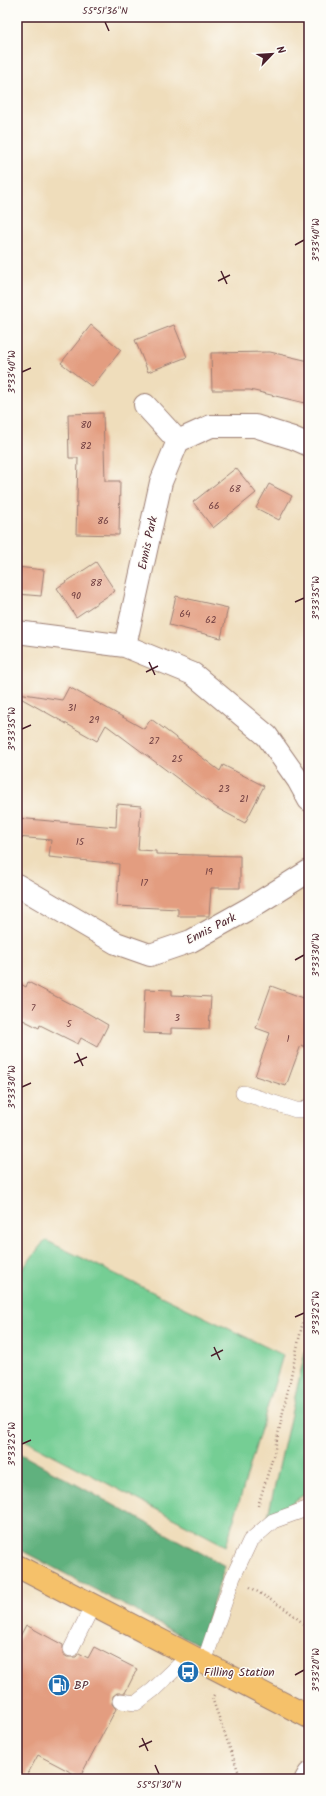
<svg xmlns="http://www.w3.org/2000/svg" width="326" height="1796" font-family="Kalam,sans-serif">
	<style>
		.green { fill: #75ce94; stroke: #607660 }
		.forest { fill: #60b17e; stroke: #556854 }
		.building { fill: #e39d80 }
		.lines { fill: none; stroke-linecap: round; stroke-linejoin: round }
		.service-casing { stroke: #9c7e73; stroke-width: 16 }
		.minor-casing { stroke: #9c7e73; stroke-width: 24 }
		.primary-casing { stroke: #9c7e73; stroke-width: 24 }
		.path { stroke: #9c7e73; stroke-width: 2.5; stroke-dasharray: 1 3; stroke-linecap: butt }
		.service { stroke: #fff; stroke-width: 15 }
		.minor { stroke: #fff; stroke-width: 22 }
		.primary { stroke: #f5c16b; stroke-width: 22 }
		.ticks { fill: none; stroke: #4a1f2b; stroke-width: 1.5 }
		.labels { text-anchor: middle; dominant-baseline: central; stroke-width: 3; stroke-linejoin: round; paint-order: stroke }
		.number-label { font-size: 10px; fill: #703e40 }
		.street-label { font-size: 12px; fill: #4a1f2b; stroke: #fdfcf7 }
		.poi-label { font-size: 12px; fill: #4a1f2b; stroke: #fdfcf7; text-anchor: start }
		.neatline { fill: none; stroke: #4a1f2b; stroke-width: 1.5 }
		.ticks-label { font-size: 10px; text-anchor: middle; fill: #4a1f2b }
	</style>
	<rect width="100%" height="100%" fill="#fdfcf7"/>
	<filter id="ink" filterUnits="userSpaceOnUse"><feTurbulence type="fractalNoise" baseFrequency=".025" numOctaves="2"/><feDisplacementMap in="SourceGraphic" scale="8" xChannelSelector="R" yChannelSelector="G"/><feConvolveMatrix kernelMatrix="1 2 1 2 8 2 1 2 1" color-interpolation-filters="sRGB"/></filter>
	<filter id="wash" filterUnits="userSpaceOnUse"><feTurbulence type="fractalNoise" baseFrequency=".012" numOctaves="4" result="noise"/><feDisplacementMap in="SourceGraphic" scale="16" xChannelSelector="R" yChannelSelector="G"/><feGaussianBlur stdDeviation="0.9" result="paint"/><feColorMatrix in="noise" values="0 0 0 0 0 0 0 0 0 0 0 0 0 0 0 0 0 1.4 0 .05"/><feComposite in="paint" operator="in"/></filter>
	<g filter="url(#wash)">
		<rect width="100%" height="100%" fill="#efddbb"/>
		<path class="green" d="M 45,1240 L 283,1355 L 226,1546 L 17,1436 L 17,1276 Z
			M 309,1335 L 309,1491 L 267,1520 Z"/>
		<path class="forest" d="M 17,1452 L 225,1566 L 199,1645 L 17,1548 Z"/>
		<g id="blocks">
			<path class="building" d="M 91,325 L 121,350 L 92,387 L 61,363 Z
				M 174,325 L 187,357 L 148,372 L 135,340 Z
				M 270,352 L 309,361 L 309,404 L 250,390 L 212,390 L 211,353 Z
				M 103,413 L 105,481 L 120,481 L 119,535 L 76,534 L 78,458 L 69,458 L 68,414 Z
				M 236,468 L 256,493 L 213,528 L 193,502 Z
				M 269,484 L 292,496 L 279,520 L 256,508 Z
				M 96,562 L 115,591 L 76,617 L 57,588 Z
				M 17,567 L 44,570 L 41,596 L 17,594 Z
				M 176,596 L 228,608 L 221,638 L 169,625 Z
				M 69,687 L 144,729 L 151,719 L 220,771 L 223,765 L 264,786 L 245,823 L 217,808 L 106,725 L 97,741 L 17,696 L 18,693 L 62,700 Z
				M 117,804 L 141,806 L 138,850 L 156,851 L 156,854 L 240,856 L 240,888 L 211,888 L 209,916 L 178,916 L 178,909 L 117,906 L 119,864 L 49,857 L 51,840 L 17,837 L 17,818 L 116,827 Z
				M 17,982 L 26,987 L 28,982 L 84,1011 L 108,1025 L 97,1047 L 81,1038 L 78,1044 L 40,1025 L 39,1028 L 17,1017 Z
				M 271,986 L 309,1000 L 309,1048 L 301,1045 L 286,1086 L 255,1076 L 270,1033 L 256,1028 Z
				M 145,989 L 172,990 L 172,995 L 211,997 L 209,1029 L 171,1028 L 171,1034 L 143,1033 Z
				M 26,1625 L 63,1645 L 63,1654 L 67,1657 L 76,1657 L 79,1653 L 88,1658 L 94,1647 L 137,1669 L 125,1693 L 117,1693 L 113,1696 L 112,1704 L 116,1709 L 80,1777 L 38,1755 L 25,1779 L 17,1779 L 17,1642 Z"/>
		</g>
	</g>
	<g filter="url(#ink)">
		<use href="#blocks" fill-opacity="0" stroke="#9c7e73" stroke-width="1"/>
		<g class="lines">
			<g class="service-casing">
				<path id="service" d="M 243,1093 L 296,1110 L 305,1110 L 309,1106
					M 71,1649 L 93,1605
					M 204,1662 L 233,1577 L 250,1541 L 273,1521 L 309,1508
					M 120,1701 L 136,1703 L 153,1690 L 190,1655"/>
			</g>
			<g class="minor-casing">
				<path id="minor" d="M 145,405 L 178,441
					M 17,632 L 125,646 L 193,674 L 267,736 L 298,780 L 309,800
					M 125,646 L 161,482 L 178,441 L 211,426 L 255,426 L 293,438 L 309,445
					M 17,885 L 116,943 L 150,955 L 191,941 L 250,908 L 309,871
					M 306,1779 L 309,1774"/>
			</g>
			<g class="primary-casing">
				<path id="primary" d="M 17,1566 L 309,1717"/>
			</g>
			<path class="path" d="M 258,1506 L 274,1453 L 303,1321 L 309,1305
				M 250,1587 L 287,1610 L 309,1628
				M 214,1695 L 212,1698 L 241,1779"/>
			<use href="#service" class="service"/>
			<use href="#minor" class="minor"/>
			<use href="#primary" class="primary"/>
		</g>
	</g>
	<path class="ticks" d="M 105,22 L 109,31M 295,245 L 304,240M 221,271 L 227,284M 218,281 L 230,275M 22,372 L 31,368M 295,602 L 304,598M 149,662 L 155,675M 146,672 L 158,666M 22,729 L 31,725M 295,960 L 304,955M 77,1053 L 83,1066M 74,1063 L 87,1057M 22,1087 L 31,1083M 295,1317 L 304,1313M 214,1347 L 220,1360M 211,1356 L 223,1350M 22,1444 L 31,1440M 295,1675 L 304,1670M 142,1738 L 148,1751M 139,1747 L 152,1741M 155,1765 L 159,1774"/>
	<defs>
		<g id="bus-disc" transform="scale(1.15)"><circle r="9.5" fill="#1f6fb2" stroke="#fdfcf7"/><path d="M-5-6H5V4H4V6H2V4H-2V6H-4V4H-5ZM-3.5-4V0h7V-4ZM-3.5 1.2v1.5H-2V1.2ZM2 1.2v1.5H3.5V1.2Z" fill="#fff"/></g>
		<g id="fuel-disc" transform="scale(1.15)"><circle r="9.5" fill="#1f6fb2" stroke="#fdfcf7"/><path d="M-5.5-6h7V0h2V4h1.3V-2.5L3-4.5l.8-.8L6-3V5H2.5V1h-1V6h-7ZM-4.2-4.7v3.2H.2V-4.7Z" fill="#fff"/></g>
	</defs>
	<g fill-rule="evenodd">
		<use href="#bus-disc" x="188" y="1672"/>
		<use href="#fuel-disc" x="59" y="1685"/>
	</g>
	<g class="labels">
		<g class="number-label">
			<text x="86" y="425">80</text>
			<text x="86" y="446">82</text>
			<text x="235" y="489">68</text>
			<text x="214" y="506">66</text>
			<text x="103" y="521">86</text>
			<text x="96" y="583">88</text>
			<text x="76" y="596">90</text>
			<text x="185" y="614">64</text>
			<text x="211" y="620">62</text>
			<text x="72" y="708">31</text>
			<text x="94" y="720">29</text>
			<text x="154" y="741">27</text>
			<text x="177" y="759">25</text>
			<text x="224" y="789">23</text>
			<text x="244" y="799">21</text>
			<text x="80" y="842">15</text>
			<text x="209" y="872">19</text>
			<text x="144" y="883">17</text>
			<text x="33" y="1008">7</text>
			<text x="177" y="1018">3</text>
			<text x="69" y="1024">5</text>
			<text x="288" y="1039">1</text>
		</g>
		<g class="street-label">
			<text transform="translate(148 543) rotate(-78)">Ennis Park</text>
			<text transform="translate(211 929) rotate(-27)">Ennis Park</text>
		</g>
		<g class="poi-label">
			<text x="204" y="1672">Filling Station</text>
			<text x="74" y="1685">BP</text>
		</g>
	</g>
	<rect width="326" height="1796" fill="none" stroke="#fdfcf7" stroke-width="44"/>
	<g transform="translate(272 54) rotate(65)" stroke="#fdfcf7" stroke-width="3" paint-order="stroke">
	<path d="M0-3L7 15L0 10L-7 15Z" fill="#4a1f2b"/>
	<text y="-6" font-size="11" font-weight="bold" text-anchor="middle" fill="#4a1f2b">N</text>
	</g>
	<rect x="22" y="22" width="282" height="1752" class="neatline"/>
	<g class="ticks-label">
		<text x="105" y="14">55°51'36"N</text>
		<text transform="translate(315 240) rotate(-90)" y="4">3°33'40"W</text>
		<text transform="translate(11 372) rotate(-90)" y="4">3°33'40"W</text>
		<text transform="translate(315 598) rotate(-90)" y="4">3°33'35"W</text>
		<text transform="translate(11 729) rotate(-90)" y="4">3°33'35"W</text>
		<text transform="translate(315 955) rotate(-90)" y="4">3°33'30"W</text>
		<text transform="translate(11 1087) rotate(-90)" y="4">3°33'30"W</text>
		<text transform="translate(315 1313) rotate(-90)" y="4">3°33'25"W</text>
		<text transform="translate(11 1444) rotate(-90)" y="4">3°33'25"W</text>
		<text transform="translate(315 1670) rotate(-90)" y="4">3°33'20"W</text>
		<text x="159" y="1788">55°51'30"N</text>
	</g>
</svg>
